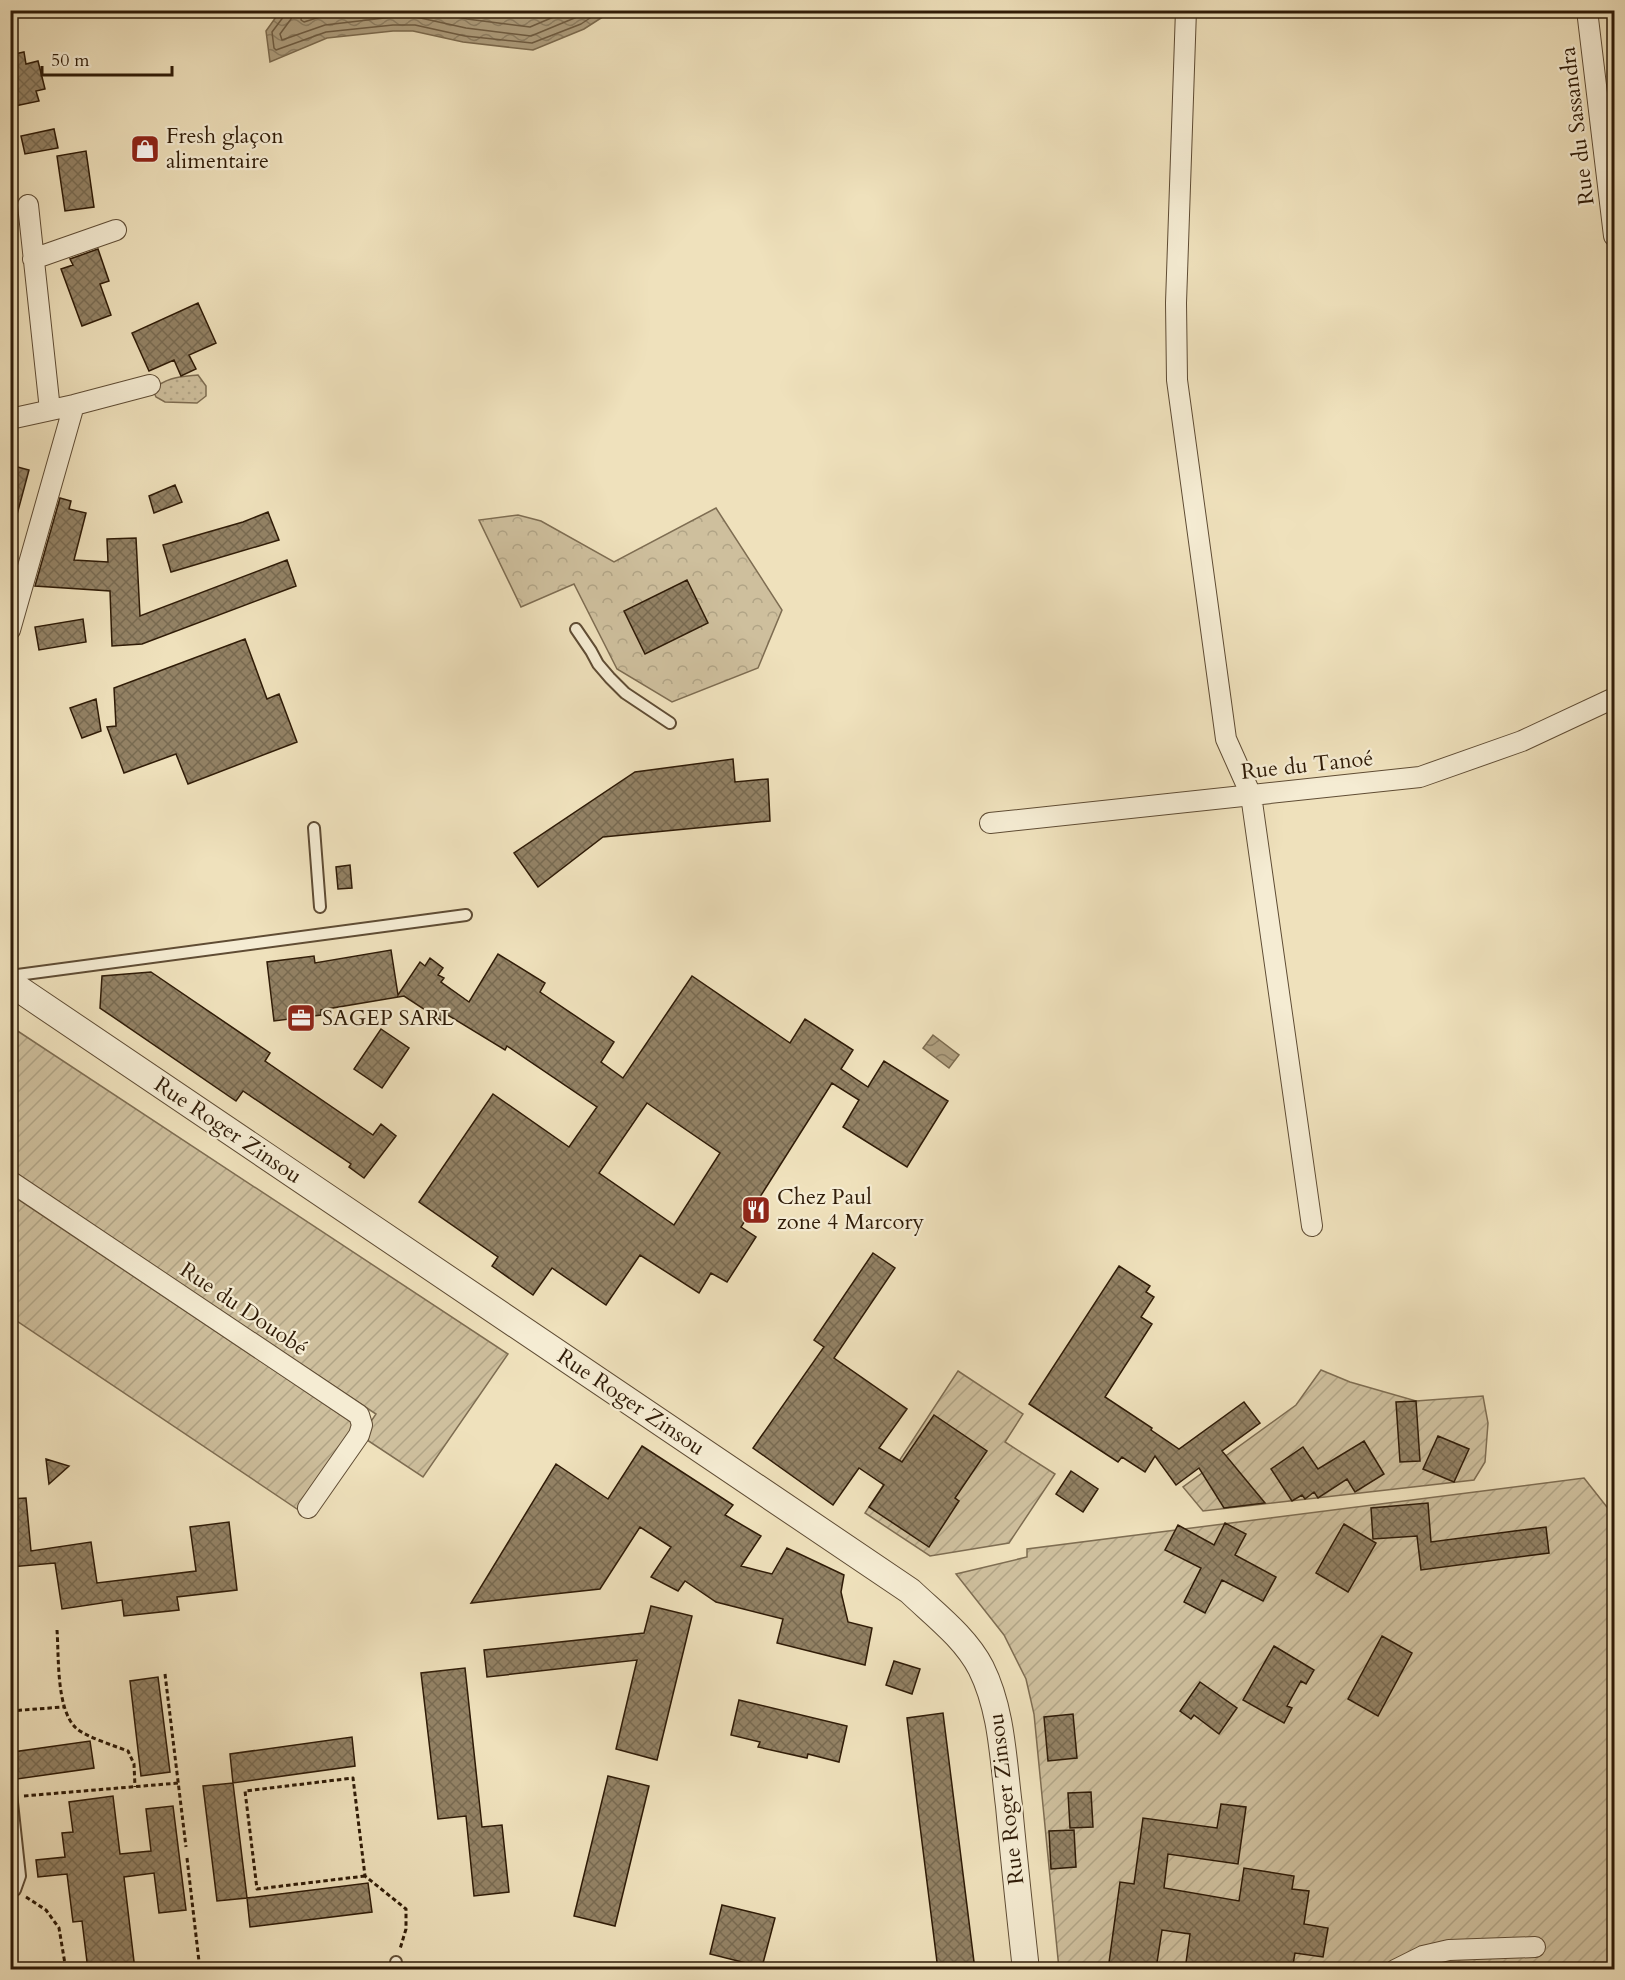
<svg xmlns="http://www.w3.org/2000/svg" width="1625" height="1980" font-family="Cardo,serif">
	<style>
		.grass { fill: url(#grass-dots); stroke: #7e6d52; stroke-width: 1.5 }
		.forest { fill: url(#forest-crowns); stroke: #7e6d52; stroke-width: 1.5 }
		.garden { fill: url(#garden-furrows); stroke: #7e6d52; stroke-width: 1.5 }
		.water { fill: url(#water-waves); stroke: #7b6a4e; stroke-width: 1.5 }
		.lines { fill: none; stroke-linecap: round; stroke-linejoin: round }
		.shore { stroke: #6e5c42; stroke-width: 1.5 }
		.building { fill: url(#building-cross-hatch); stroke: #2f1b07; stroke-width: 1.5; fill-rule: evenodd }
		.service-casing { stroke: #5f4c34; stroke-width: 14 }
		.minor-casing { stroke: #5f4c34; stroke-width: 22 }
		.tertiary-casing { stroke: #5f4c34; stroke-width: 28 }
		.path { stroke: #2f1b07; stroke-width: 3; stroke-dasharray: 4.5 3; stroke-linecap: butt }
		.service { stroke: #f5ecd3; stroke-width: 10 }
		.minor { stroke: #f5ecd3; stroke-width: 20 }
		.tertiary { stroke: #f5ecd3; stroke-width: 26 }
		.labels { text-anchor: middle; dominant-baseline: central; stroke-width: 4.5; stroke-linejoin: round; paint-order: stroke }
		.street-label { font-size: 22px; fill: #2f1b07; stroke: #f5ecd3 }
		.poi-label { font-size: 22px; fill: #2f1b07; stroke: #f5ecd3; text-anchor: start }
	</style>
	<defs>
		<pattern id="grass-dots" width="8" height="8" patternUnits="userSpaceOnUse" patternTransform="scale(1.5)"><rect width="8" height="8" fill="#cebf9d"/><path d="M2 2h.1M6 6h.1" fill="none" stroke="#b1a486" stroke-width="1.8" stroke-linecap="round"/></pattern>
		<pattern id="forest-crowns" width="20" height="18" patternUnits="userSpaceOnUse" patternTransform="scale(1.5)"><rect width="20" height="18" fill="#cebf9d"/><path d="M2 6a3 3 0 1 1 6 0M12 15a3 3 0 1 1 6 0" fill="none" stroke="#b1a486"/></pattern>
		<pattern id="garden-furrows" width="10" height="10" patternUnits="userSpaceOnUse" patternTransform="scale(1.5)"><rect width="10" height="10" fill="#cebf9d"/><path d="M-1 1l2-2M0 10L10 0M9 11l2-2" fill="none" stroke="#b1a486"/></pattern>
		<pattern id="water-waves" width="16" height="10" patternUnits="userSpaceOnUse" patternTransform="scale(1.5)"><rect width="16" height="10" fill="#ae9e7e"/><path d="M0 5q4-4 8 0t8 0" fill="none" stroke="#8e8065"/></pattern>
		<pattern id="building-cross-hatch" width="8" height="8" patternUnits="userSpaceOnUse" patternTransform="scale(1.5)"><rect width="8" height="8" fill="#938265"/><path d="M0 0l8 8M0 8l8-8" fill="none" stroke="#786a51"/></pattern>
	</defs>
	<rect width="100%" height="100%" fill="#efe1bc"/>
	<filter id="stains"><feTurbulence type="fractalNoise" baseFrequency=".00333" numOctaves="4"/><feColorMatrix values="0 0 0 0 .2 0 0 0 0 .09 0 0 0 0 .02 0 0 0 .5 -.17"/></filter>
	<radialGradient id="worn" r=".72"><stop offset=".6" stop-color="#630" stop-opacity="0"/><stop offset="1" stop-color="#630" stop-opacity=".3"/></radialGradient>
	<path class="grass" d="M 198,375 L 206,386 L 206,396 L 197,403 L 165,402 L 156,397 L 153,390 C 166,377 180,377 198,375 Z"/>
	<path class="forest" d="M 716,508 L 782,610 L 758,668 L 672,702 L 617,669 L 574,584 L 521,607 L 479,520 L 518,515 L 541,521 L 614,562 Z"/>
	<path class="garden" d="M 10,1026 L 508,1354 L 423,1477 L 361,1436 L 376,1414 L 11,1172 Z
		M 10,1194 L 356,1425 L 300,1511 L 11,1317 Z
		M 1321,1370 L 1350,1382 L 1416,1401 L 1483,1396 L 1488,1423 L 1485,1462 L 1474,1480 L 1203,1511 L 1183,1487 L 1296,1405 Z
		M 958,1371 L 1023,1414 L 1005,1442 L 1055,1474 L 1009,1543 L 930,1556 L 865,1513 Z
		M 1584,1478 L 1614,1516 L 1614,1969 L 1059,1969 L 1034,1714 L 1026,1679 L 1004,1635 L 956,1574 L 1027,1557 L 1027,1549 Z"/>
	<path class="water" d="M 281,10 L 612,10 L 612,11 L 584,29 L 533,50 L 463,42 L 413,31 L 393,31 L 327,38 L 270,62 L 266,31 Z
		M 933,1035 L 959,1055 L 949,1068 L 923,1048 Z"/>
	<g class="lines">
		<path class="shore" d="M 285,10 L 284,16 L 272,32 L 274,48 L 276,50 L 326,32 L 393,25 L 415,25 L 465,36 L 532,43 L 581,24 L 602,10
			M 293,10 L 291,19 L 280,34 L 282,40 L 325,25 L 393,17 L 416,17 L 466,28 L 531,36 L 577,17 L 588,10
			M 302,10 L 301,20 L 304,22 L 323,16 L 375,10
			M 426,10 L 467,19 L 530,27 L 570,10"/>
	</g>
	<path class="building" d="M 24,52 L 26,64 L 38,61 L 45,89 L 36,91 L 39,101 L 10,107 L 10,55 Z
		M 54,129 L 58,148 L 25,154 L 21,136 Z
		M 86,151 L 94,207 L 65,211 L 57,156 Z
		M 98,249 L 109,281 L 100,284 L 111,315 L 82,326 L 61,269 L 73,265 L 70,259 Z
		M 198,303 L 216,343 L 189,355 L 196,369 L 181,376 L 174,360 L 149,371 L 132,333 Z
		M 10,465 L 29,470 L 15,522 L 10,522 Z
		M 175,485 L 182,502 L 154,513 L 149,496 Z
		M 60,498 L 71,501 L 69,509 L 86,513 L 74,560 L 108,562 L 107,539 L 136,538 L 140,616 L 287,560 L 296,586 L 142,644 L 112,646 L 110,591 L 35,586 Z
		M 268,512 L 279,540 L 171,572 L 163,545 L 243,522 Z
		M 687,580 L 708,623 L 645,654 L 624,611 Z
		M 83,619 L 86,642 L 39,650 L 35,627 Z
		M 245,639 L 267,699 L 279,694 L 297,742 L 188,784 L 176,754 L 124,773 L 107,727 L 116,726 L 114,688 Z
		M 96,699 L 101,731 L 82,738 L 70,708 Z
		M 733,759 L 735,782 L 768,779 L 770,821 L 603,837 L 538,887 L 514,853 L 635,772 Z
		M 350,865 L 352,888 L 338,889 L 336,867 Z
		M 391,950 L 398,995 L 420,962 L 425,966 L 430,958 L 443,968 L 438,975 L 444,978 L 441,982 L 469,1002 L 498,954 L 545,983 L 540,992 L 614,1042 L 601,1062 L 623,1078 L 692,976 L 790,1043 L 805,1019 L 853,1050 L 841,1069 L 868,1087 L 884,1061 L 948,1101 L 907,1167 L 843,1127 L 859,1100 L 832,1083 L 741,1227 L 756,1237 L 727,1282 L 711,1273 L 699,1293 L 640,1255 L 606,1305 L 552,1268 L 533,1295 L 492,1266 L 498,1257 L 419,1202 L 493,1094 L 569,1147 L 597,1107 L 507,1046 L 505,1050 L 446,1014 L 442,1021 L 404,996 L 321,1010 L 321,1015 L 274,1021 L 267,962 L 314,956 L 315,963 ZM 647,1103 L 720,1153 L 674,1225 L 599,1173 Z
		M 151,972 L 270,1053 L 265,1061 L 373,1135 L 381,1124 L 396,1136 L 364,1178 L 349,1167 L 351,1164 L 243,1091 L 236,1101 L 100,1008 L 102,976 Z
		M 381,1029 L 409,1048 L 382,1088 L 354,1069 Z
		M 873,1253 L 895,1268 L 834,1358 L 907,1409 L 879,1448 L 902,1462 L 934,1415 L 987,1451 L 955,1498 L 959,1501 L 929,1547 L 869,1507 L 884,1485 L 859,1468 L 833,1505 L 753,1448 L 824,1347 L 814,1340 Z
		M 1119,1266 L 1150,1286 L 1146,1292 L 1154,1297 L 1141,1317 L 1152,1324 L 1105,1397 L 1152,1428 L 1151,1430 L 1179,1449 L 1244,1402 L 1260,1423 L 1222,1451 L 1265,1503 L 1224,1508 L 1199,1468 L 1176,1485 L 1155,1456 L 1145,1472 L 1122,1457 L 1118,1462 L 1029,1404 Z
		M 1416,1401 L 1420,1461 L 1400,1462 L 1396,1402 Z
		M 1438,1436 L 1469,1449 L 1454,1482 L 1423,1469 Z
		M 1364,1441 L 1384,1474 L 1355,1492 L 1347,1479 L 1318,1498 L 1314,1492 L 1305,1499 L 1302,1495 L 1292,1501 L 1271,1469 L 1303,1447 L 1318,1469 Z
		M 642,1446 L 733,1505 L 725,1515 L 761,1536 L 741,1566 L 772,1574 L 787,1548 L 844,1575 L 841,1592 L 848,1622 L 872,1628 L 865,1665 L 777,1643 L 783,1619 L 716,1602 L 685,1581 L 678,1591 L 651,1577 L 671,1547 L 640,1527 L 600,1589 L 471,1603 L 556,1464 L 608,1499 Z
		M 46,1459 L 69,1466 L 49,1484 Z
		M 1071,1471 L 1098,1489 L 1083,1512 L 1056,1494 Z
		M 26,1498 L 31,1551 L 91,1542 L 97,1583 L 196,1571 L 190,1527 L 229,1522 L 237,1590 L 177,1597 L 179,1610 L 124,1616 L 122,1600 L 62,1609 L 55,1563 L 10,1567 L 10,1499 Z
		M 1428,1503 L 1431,1542 L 1546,1527 L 1549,1553 L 1421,1570 L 1417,1536 L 1373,1539 L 1371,1508 Z
		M 1225,1523 L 1246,1534 L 1235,1555 L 1276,1577 L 1263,1601 L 1222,1580 L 1205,1613 L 1184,1602 L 1201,1568 L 1165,1550 L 1178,1525 L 1214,1545 Z
		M 1344,1524 L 1376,1543 L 1348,1592 L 1316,1573 Z
		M 651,1606 L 692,1616 L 657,1760 L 616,1749 L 637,1660 L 487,1677 L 484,1650 L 644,1633 Z
		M 1382,1636 L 1412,1653 L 1378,1716 L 1348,1699 Z
		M 1274,1646 L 1314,1670 L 1306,1684 L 1301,1681 L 1287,1706 L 1292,1708 L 1284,1723 L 1243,1700 Z
		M 894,1661 L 920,1669 L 912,1694 L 886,1685 Z
		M 465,1668 L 482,1827 L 502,1825 L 509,1892 L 474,1896 L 466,1816 L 438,1819 L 421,1673 Z
		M 158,1677 L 170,1772 L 141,1776 L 130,1681 Z
		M 1200,1682 L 1237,1708 L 1219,1734 L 1194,1715 L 1191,1719 L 1180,1711 Z
		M 739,1700 L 847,1726 L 839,1762 L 808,1754 L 807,1758 L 758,1747 L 760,1742 L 731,1735 Z
		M 943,1713 L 975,1970 L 938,1970 L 917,1802 L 907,1718 Z
		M 1073,1714 L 1077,1758 L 1048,1761 L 1044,1717 Z
		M 352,1737 L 355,1766 L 233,1783 L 230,1754 Z
		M 90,1741 L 94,1768 L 17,1779 L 13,1752 Z
		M 608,1776 L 649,1786 L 615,1926 L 574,1916 Z
		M 233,1783 L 247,1898 L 217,1901 L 203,1786 Z
		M 1091,1792 L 1093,1827 L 1070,1828 L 1068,1793 Z
		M 113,1796 L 120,1854 L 151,1851 L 146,1809 L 173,1806 L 186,1910 L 159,1913 L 154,1873 L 124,1877 L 135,1970 L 88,1970 L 82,1921 L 73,1922 L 67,1874 L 38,1877 L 36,1860 L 65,1857 L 62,1833 L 73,1832 L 69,1802 Z
		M 1221,1804 L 1246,1807 L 1238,1864 L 1168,1854 L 1164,1888 L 1239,1901 L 1244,1868 L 1294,1876 L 1292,1889 L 1309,1891 L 1304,1924 L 1328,1928 L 1323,1957 L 1295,1953 L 1292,1970 L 1185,1970 L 1190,1934 L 1162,1930 L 1156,1969 L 1138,1967 L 1138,1970 L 1108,1970 L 1120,1882 L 1134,1884 L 1143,1818 L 1217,1828 Z
		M 1074,1830 L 1076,1867 L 1051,1869 L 1049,1831 Z
		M 368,1883 L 372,1912 L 250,1927 L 247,1898 Z
		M 722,1905 L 775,1918 L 762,1967 L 710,1954 Z"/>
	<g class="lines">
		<g class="service-casing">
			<path id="service" d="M 576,629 L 591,651 L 598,664 L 610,678 L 625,693 L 670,723
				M 314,828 L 320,907
				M 10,976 L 466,915
				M 10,1784 L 20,1876 L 15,1890 L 10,1892
				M 396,1962 L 396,1970"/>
		</g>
		<g class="minor-casing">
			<path id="minor" d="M 1186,10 L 1176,303 L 1177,380 L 1226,739 L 1251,795 L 1312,1226
				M 1587,10 L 1614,236
				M 28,205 L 50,410
				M 33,259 L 116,230
				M 10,419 L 74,405 L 150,385
				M 10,630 L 74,405
				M 990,823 L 1420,777 L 1522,741 L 1614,698
				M 10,1181 L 359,1415 L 362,1425 L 359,1435 L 308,1508
				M 1395,1970 L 1423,1956 L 1449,1950 L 1535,1947"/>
		</g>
		<g class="tertiary-casing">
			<path id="tertiary" d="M 10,985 L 19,989 L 910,1591 C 934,1614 965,1637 981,1668 C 1002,1710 1003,1759 1009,1806 C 1014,1860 1020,1915 1026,1970"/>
		</g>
		<path class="path" d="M 57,1630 C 59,1657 56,1709 76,1728 C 86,1737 115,1746 128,1751 L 134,1764 L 135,1787
			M 165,1674 L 186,1847
			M 10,1711 L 63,1707
			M 24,1796 L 178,1783
			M 187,1858 L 200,1970
			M 365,1876 L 257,1889 L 245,1791 L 353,1778 L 365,1876 L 406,1909 L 406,1929 L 400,1949
			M 26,1897 L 46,1910 L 59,1928 L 66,1970
			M 166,1970 L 199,1965"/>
		<use href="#service" class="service"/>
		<use href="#minor" class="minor"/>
		<use href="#tertiary" class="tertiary"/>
	</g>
	<defs>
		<g id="shop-square" transform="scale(1.5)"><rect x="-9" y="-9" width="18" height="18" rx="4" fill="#8f2418" stroke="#f5ecd3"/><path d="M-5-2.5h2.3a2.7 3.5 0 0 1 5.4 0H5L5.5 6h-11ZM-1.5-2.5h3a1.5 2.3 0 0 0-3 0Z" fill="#fff"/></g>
		<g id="office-square" transform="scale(1.5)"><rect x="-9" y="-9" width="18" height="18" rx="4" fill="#8f2418" stroke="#f5ecd3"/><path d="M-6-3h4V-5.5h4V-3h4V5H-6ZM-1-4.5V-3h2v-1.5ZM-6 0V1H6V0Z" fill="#fff"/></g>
		<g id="restaurant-square" transform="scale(1.5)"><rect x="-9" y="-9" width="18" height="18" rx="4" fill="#8f2418" stroke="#f5ecd3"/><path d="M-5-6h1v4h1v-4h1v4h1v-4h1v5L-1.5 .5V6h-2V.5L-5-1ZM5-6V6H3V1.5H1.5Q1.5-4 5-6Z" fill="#fff"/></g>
	</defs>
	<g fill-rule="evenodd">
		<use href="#shop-square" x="145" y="149"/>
		<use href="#office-square" x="301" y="1018"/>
		<use href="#restaurant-square" x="756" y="1210"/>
	</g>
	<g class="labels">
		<g class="street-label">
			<text transform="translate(1577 126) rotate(-97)">Rue du Sassandra</text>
			<text transform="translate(1307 765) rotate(-6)">Rue du Tanoé</text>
			<text transform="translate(228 1130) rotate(34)">Rue Roger Zinsou</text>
			<text transform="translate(244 1309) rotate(34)">Rue du Douobé</text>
			<text transform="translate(631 1402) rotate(34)">Rue Roger Zinsou</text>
			<text transform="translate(1006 1799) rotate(-97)">Rue Roger Zinsou</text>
		</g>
		<g class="poi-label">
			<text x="166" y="136">Fresh glaçon<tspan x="166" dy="25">alimentaire</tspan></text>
			<text x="322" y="1018">SAGEP SARL</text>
			<text x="777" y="1197">Chez Paul<tspan x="777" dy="25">zone 4 Marcory</tspan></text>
		</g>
	</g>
	<rect width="1625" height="1980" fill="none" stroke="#efe1bc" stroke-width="36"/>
	<rect x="12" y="12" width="1601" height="1956" fill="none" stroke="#2f1b07" stroke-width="3"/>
	<rect x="18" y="18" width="1589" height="1944" fill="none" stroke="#2f1b07" stroke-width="1.5"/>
	<path d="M42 66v9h130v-9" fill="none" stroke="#2f1b07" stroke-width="3"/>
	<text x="51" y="66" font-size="18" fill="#2f1b07" stroke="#f5ecd3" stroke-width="4.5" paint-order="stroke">50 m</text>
	<rect width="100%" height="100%" filter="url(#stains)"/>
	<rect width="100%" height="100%" fill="url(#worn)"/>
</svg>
